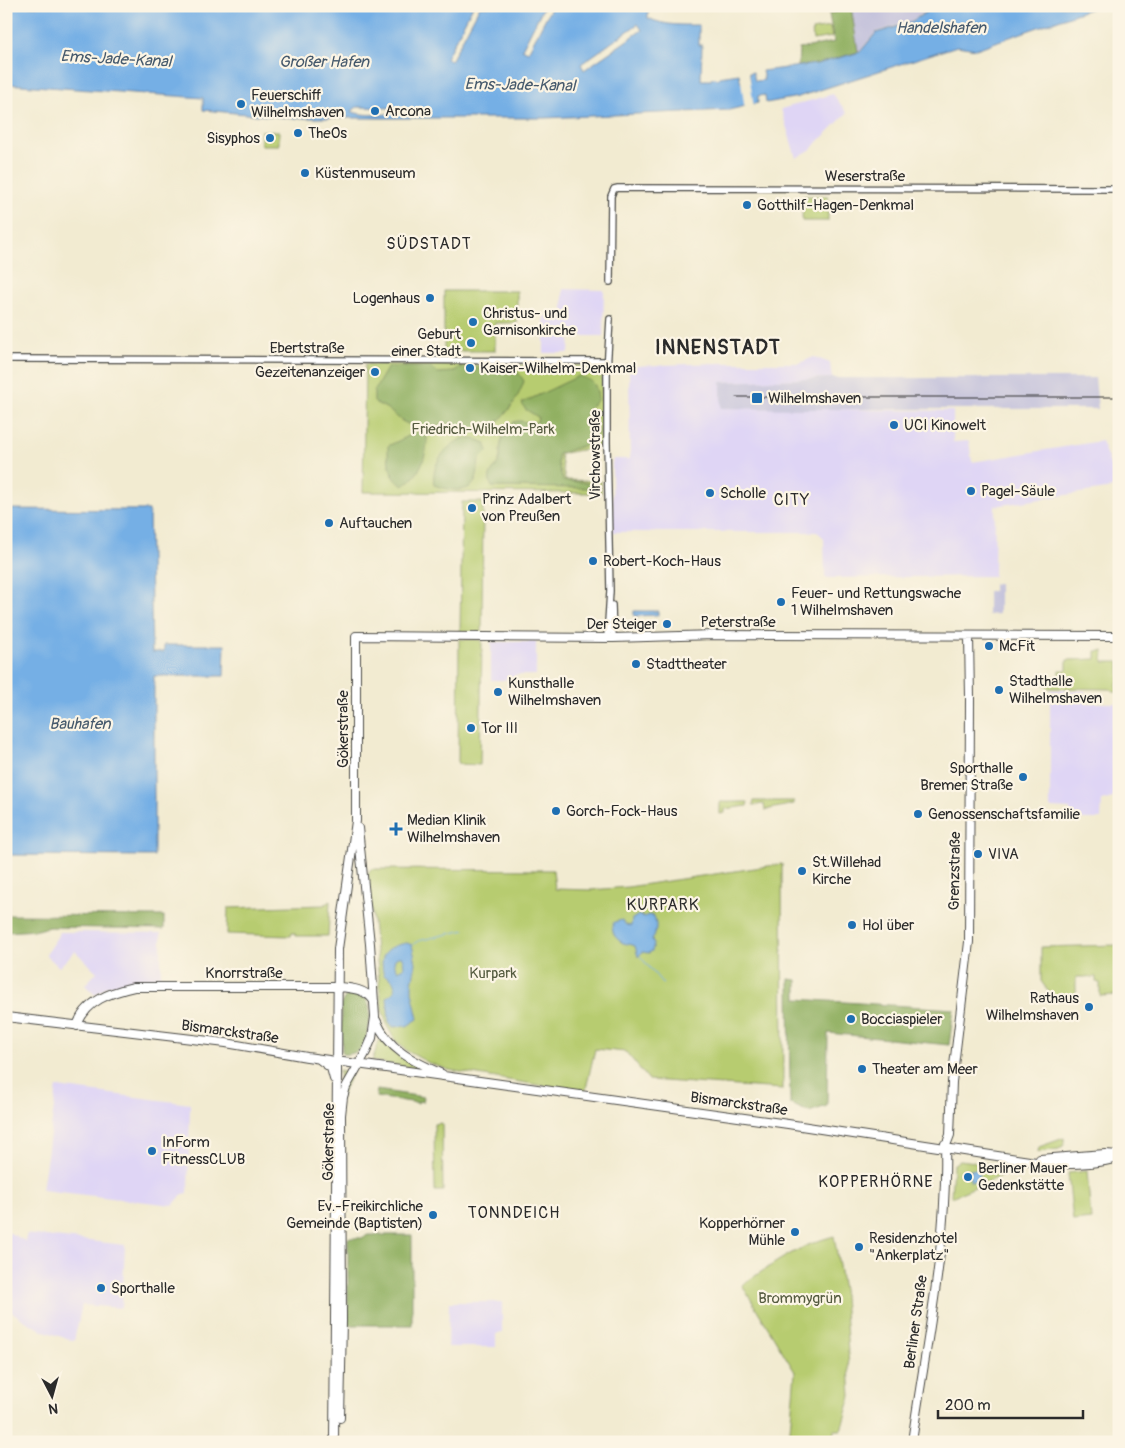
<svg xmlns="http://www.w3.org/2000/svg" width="1125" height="1448" font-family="Pangolin,sans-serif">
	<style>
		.built { fill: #dfd5f5 }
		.industrial { fill: #c3c1db }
		.green { fill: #b7cc70; stroke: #717c4e }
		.forest { fill: #91b062; stroke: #5e6e46 }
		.water { fill: #74afe5; stroke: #506d88; fill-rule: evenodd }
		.pier { fill: #f2ebd1 }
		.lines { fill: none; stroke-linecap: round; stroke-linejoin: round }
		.stream { stroke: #74afe5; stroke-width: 1 }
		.minor-casing { stroke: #494844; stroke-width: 8 }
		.major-casing { stroke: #494844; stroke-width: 10 }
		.minor { stroke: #fff; stroke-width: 5.5 }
		.major { stroke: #fff; stroke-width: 8 }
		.rail { stroke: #2b2b2b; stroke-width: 1 }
		.poi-dot { fill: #1f6fb2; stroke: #fcf5e5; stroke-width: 2 }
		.labels { text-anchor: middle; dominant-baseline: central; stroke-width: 4.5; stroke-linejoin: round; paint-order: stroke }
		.poi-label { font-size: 15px; fill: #2b2b2b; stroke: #fcf5e5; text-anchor: start }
		.street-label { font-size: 15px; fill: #2b2b2b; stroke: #fcf5e5 }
		.park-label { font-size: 15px; fill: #555b40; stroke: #fcf5e5 }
		.water-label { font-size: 16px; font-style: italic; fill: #45596c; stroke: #fcf5e5 }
		.neighbourhood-label { font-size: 16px; letter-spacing: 1px; fill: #2b2b2b; stroke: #fcf5e5 }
		.district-label { font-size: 20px; font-weight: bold; letter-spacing: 1px; fill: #2b2b2b; stroke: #fcf5e5 }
	</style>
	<rect width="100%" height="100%" fill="#fcf5e5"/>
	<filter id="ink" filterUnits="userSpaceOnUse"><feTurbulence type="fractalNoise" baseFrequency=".02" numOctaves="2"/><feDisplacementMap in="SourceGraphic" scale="10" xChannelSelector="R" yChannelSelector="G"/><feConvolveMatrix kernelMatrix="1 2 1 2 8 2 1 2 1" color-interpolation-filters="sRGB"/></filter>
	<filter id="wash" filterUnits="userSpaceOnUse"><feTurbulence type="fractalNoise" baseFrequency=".0096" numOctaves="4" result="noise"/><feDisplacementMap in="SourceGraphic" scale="20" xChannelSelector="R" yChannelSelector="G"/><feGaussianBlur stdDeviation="1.12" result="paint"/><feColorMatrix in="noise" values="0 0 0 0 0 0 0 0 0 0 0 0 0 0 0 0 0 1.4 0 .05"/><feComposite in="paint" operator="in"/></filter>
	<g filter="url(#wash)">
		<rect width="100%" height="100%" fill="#f2ebd1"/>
		<path class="built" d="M 833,94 L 847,113 L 810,150 L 796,158 L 781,109 Z
			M 563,289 L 604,290 L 603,336 L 570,336 L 569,353 L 544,353 L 544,316 L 563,316 Z
			M 814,357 L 830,363 L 832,378 L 721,382 L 721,407 L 953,411 L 953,442 L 969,441 L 972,462 L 1101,441 L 1119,487 L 995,506 L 994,576 L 825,578 L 824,539 L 821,535 L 817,532 L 613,532 L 612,464 L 613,459 L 630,459 L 629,369 L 632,366 L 720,363 L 800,363 Z
			M 491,642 L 536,642 L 536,675 L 515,675 L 515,680 L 491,680 Z
			M 1050,690 L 1085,691 L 1086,703 L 1119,703 L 1119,796 L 1102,801 L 1101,819 L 1070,819 L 1070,809 L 1050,808 Z
			M 60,932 L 161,933 L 161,980 L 147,983 L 107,986 L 95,995 L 85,985 L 97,972 L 75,951 L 59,967 L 46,955 Z
			M 57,1087 L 190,1104 L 188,1193 L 183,1194 L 173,1205 L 42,1190 Z
			M 6,1231 L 25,1241 L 27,1234 L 125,1245 L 122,1308 L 82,1305 L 74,1341 L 42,1330 L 24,1320 L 6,1308 Z
			M 449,1302 L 502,1302 L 502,1333 L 496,1334 L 496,1347 L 448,1347 Z"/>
		<path class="industrial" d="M 851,6 L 934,6 L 909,22 L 876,32 L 860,51 L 858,52 Z
			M 832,378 L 1095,378 L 1098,409 L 803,409 L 721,408 L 721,382 Z
			M 993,584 L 999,584 L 999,614 L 988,615 L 988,591 L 993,591 Z"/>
		<path class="green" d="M 830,27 L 832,37 L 813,40 L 812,30 Z
			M 261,131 L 279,131 L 279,145 L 261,145 Z
			M 803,196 L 828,196 L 828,221 L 802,221 Z
			M 444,291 L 517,291 L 517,323 L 495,323 L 495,351 L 444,351 Z
			M 365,364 L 594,366 L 602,374 L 601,446 L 560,454 L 565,480 L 601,481 L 601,493 L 363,492 Z
			M 462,502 L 483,502 L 482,634 L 460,633 Z
			M 459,639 L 482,640 L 480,765 L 458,764 Z
			M 1096,651 L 1104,651 L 1103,662 L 1119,662 L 1119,682 L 1117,682 L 1117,693 L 1110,689 L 1049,688 L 1034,677 L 1059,677 L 1059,670 L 1067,670 L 1067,660 L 1096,659 Z
			M 754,801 L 794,801 L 794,804 L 765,810 L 764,804 L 753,805 Z
			M 720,802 L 748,802 L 747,806 L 725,809 L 725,813 L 720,814 Z
			M 782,864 L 783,1089 L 649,1080 L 626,1052 L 595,1049 L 585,1093 L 449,1070 L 429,1063 L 407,1051 L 395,1040 L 388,1028 L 382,1009 L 368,873 L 371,869 L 553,870 L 555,889 L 591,890 L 628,887 Z
			M 330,901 L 328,936 L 295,936 L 295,933 L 292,933 L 291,936 L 227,934 L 228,908 L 324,905 Z
			M 1119,945 L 1119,995 L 1100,996 L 1100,983 L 1096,982 L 1096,977 L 1076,977 L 1076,997 L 1052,997 L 1041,981 L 1041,947 Z
			M 380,1038 C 395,1056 409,1062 430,1071 L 372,1061 Z
			M 339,1070 L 352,1072 L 340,1099 Z
			M 442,1123 L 443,1191 L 435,1191 L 434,1124 Z
			M 1064,1138 L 1064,1145 L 1059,1149 L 1038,1152 L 1039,1147 Z
			M 960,1160 L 1021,1168 L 951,1197 L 953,1165 Z
			M 1087,1171 L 1091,1219 L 1073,1221 L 1068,1173 Z
			M 834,1236 L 844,1296 L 851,1396 L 841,1430 L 834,1430 L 833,1442 L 789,1442 L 795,1372 L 742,1285 C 771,1265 799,1245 834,1236 Z"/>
		<path class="forest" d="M 838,6 L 851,6 L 858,52 L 817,64 L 798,66 L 799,49 L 834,42 L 829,14 L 839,11 Z
			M 388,367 L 429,367 L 438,373 L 453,372 L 459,368 L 512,369 L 517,371 L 524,381 C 520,393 514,404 506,413 C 500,421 494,422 489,431 L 474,432 L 450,423 L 428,428 L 414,427 L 402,421 L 386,408 L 374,402 L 374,391 Z
			M 579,376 C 594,381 596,383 598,399 L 585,414 L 588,419 L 595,421 C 599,428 598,435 594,442 L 558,454 L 558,463 L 563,481 L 582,482 L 595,485 L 595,488 L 492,487 C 485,474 495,471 499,460 C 500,458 500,454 500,452 C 500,442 505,425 514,422 C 522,419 530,425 537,422 L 538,417 L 525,409 L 522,403 Z
			M 419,431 L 427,437 C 427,456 420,476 403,486 C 389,477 388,462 388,446 Z
			M 464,438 L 478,440 L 485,443 L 488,451 L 479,460 C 478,465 478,471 477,476 C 473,496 448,490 434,485 C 431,464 445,446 464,438 Z
			M 6,915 L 164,916 L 164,929 L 49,927 L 38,930 L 6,932 Z
			M 789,979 L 797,980 L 797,999 L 954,1009 L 949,1045 L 828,1033 L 827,1106 L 809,1112 L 790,1104 Z
			M 352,993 C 373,993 371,1016 368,1030 C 367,1035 366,1042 363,1046 C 359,1053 349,1055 342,1054 L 341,1004 L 345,997 Z
			M 377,1090 L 424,1097 L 423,1102 L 419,1101 L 418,1103 L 376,1097 Z
			M 368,1235 L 412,1235 L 412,1325 L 348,1325 L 348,1238 L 362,1238 Z"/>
		<path class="water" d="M 6,6 L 473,6 L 446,58 L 451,61 L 480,6 L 544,6 L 522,49 L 528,52 L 552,6 L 648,6 L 648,18 C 665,26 681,25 699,25 L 699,45 L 702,45 L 701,80 L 711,80 L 712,78 L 716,78 L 718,80 L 719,77 L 739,74 L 741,83 L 750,81 L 749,73 L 753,72 L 755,81 L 764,80 L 762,71 L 817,64 L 860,52 L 876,33 L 909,23 L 936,6 L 1098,6 L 976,49 L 957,46 L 798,97 L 766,103 L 765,95 L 758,96 L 758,103 L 729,110 L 544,118 L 290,118 L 203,110 L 203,98 L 6,84 ZM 638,24 L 642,30 L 584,70 L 581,64 ZM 357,107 L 392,108 L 398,111 C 391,116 357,116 352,111 Z
			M 6,509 L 149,510 L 152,652 L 164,652 L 164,645 L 225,645 L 224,676 L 154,676 L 154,856 L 9,855 L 8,773 L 6,773 Z
			M 634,611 L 658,611 L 658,615 L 634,616 Z
			M 639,915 L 644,917 L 648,915 L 654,916 C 657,923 657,933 652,939 L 654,944 L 652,951 L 649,953 L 642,952 L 638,957 L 635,946 C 631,944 626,944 623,943 C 614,938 610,930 614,922 L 622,920 L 626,925 L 631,926 L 632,919 Z
			M 407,943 L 412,945 L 416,963 L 412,984 L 412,992 L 418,1019 L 407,1026 L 393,1027 L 389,1022 L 387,997 L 395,991 C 395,982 393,978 384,975 C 378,954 387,946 407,943 ZM 398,957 L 403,957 L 404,968 L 398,971 L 394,963 L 395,959 Z
			M 979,1169 L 980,1181 L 970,1181 L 970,1170 Z"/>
		<path class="pier" d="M 746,73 L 749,73 L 754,108 L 745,110 L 740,74 L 742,74 L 743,80 L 747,79 Z"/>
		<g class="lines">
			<path class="stream" d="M 412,945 L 418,941 L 465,930
				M 640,956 L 663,984"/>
		</g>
	</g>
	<g filter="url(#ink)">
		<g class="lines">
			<g class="minor-casing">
				<path id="minor" d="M 610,282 L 611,196 L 614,189 L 618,188 L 1119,189
					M 6,359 L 608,361
					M 612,605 L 613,638
					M 607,638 L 610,591 L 607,443 L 607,370 L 610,319"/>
			</g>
			<g class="major-casing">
				<path id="major" d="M 6,1017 L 226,1043 L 307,1057 L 788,1124 L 1049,1164 C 1072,1165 1096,1164 1119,1158
					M 376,1020 C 389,1051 413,1061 442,1074
					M 77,1026 C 85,1001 111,992 134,987 L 338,987 C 351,988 366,989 374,1001
					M 319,1059 L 331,1068 L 334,1079
					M 945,1148 L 950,1135 L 952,1082 L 969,942 L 970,698 L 969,636
					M 1040,1159 L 1105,1154 L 1119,1155
					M 340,1418 L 342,1320 L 341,1115 L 343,1097 L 346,1087 L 366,1052 L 372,1038 L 375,1017 L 370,944 L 358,828
					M 334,1442 L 338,949 L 356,821 L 356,636 L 613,638 L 714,635 L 1119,636
					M 912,1442 C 926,1343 948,1244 945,1144"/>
			</g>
			<use href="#minor" class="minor"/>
			<use href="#major" class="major"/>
			<path class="rail" d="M 736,397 L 1119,397"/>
		</g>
	</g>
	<g class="poi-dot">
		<circle cx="241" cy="104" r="5"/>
		<circle cx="375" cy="111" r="5"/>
		<circle cx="298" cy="133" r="5"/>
		<circle cx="270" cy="138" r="5"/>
		<circle cx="305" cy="173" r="5"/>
		<circle cx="747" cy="205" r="5"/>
		<circle cx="430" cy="298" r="5"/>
		<circle cx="473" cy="322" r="5"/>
		<circle cx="471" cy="343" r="5"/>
		<circle cx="470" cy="368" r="5"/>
		<circle cx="375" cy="372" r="5"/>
		<rect x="751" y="392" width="12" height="12" rx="2.5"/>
		<circle cx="894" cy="425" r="5"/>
		<circle cx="971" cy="491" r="5"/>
		<circle cx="710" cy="493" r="5"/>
		<circle cx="472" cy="508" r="5"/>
		<circle cx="329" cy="523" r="5"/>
		<circle cx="593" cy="561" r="5"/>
		<circle cx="781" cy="602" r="5"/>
		<circle cx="667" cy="624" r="5"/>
		<circle cx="989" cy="646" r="5"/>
		<circle cx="636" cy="664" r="5"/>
		<circle cx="999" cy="690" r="5"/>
		<circle cx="498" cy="692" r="5"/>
		<circle cx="471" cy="728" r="5"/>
		<circle cx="1023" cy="777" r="5"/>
		<circle cx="556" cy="811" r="5"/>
		<circle cx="918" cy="814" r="5"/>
		<path d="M393.5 821.5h5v5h5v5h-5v5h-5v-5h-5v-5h5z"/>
		<circle cx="978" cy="854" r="5"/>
		<circle cx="802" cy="871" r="5"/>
		<circle cx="852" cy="925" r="5"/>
		<circle cx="1089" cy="1007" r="5"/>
		<circle cx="851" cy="1019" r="5"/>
		<circle cx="862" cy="1069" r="5"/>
		<circle cx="152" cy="1151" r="5"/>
		<circle cx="968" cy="1177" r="5"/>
		<circle cx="433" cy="1215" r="5"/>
		<circle cx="795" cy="1232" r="5"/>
		<circle cx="859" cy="1247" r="5"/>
		<circle cx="101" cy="1288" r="5"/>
	</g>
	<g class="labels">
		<g class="poi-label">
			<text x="251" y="95">Feuerschiff<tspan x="251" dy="17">Wilhelmshaven</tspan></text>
			<text x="385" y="111">Arcona</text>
			<text x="308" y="133">TheOs</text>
			<text x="260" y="138" text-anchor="end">Sisyphos</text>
			<text x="315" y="173">Küstenmuseum</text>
			<text x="757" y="205">Gotthilf-Hagen-Denkmal</text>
			<text x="420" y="298" text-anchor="end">Logenhaus</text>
			<text x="483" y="313">Christus- und<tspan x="483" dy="17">Garnisonkirche</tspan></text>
			<text x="461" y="334" text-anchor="end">Geburt<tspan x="461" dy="17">einer Stadt</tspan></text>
			<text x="480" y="368">Kaiser-Wilhelm-Denkmal</text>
			<text x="365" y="372" text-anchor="end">Gezeitenanzeiger</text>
			<text x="768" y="398">Wilhelmshaven</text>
			<text x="904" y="425">UCI Kinowelt</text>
			<text x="981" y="491">Pagel-Säule</text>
			<text x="720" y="493">Scholle</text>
			<text x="482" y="499">Prinz Adalbert<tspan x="482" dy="17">von Preußen</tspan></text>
			<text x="339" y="523">Auftauchen</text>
			<text x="603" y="561">Robert-Koch-Haus</text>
			<text x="791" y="593">Feuer- und Rettungswache<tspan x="791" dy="17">1 Wilhelmshaven</tspan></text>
			<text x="657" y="624" text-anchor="end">Der Steiger</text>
			<text x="999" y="646">McFit</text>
			<text x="646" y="664">Stadttheater</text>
			<text x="1009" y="681">Stadthalle<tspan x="1009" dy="17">Wilhelmshaven</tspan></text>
			<text x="508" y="683">Kunsthalle<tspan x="508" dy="17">Wilhelmshaven</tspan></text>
			<text x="481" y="728">Tor III</text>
			<text x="1013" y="768" text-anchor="end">Sporthalle<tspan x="1013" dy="17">Bremer Straße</tspan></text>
			<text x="566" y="811">Gorch-Fock-Haus</text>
			<text x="928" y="814">Genossenschaftsfamilie</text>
			<text x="407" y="820">Median Klinik<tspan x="407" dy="17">Wilhelmshaven</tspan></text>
			<text x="988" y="854">VIVA</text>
			<text x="812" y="862">St.Willehad<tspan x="812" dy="17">Kirche</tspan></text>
			<text x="862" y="925">Hol über</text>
			<text x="1079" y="998" text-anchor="end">Rathaus<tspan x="1079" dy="17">Wilhelmshaven</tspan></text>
			<text x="861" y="1019">Bocciaspieler</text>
			<text x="872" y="1069">Theater am Meer</text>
			<text x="162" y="1142">InForm<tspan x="162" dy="17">FitnessCLUB</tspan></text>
			<text x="978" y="1168">Berliner Mauer<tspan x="978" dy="17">Gedenkstätte</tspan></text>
			<text x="423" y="1206" text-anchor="end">Ev.-Freikirchliche<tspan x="423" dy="17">Gemeinde (Baptisten)</tspan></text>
			<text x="785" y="1223" text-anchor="end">Kopperhörner<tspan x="785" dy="17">Mühle</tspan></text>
			<text x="869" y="1238">Residenzhotel<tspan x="869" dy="17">"Ankerplatz"</tspan></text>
			<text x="111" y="1288">Sporthalle</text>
		</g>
		<g class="street-label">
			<text x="865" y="176">Weserstraße</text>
			<text x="307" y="348">Ebertstraße</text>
			<text transform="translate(595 455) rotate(-90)">Virchowstraße</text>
			<text x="738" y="622">Peterstraße</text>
			<text transform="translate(343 729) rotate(-90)">Gökerstraße</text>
			<text transform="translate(955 871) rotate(-89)">Grenzstraße</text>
			<text x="244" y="973">Knorrstraße</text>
			<text transform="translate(230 1032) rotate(8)">Bismarckstraße</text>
			<text transform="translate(739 1104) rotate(8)">Bismarckstraße</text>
			<text transform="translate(329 1142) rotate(-89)">Gökerstraße</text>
			<text transform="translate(916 1322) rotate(-82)">Berliner Straße</text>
		</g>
		<g class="park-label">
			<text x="483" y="429">Friedrich-Wilhelm-Park</text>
			<text x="493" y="973">Kurpark</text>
			<text x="800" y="1298">Brommygrün</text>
		</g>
		<g class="water-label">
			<text x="941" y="28">Handelshafen</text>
			<text transform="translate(116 59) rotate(3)">Ems-Jade-Kanal</text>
			<text x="324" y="62">Großer Hafen</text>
			<text transform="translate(520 85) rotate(1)">Ems-Jade-Kanal</text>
			<text x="80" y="724">Bauhafen</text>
		</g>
		<g class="neighbourhood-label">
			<text x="429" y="244">SÜDSTADT</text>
			<text x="792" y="500">CITY</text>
			<text x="663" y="905">KURPARK</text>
			<text x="876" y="1182">KOPPERHÖRNE</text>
			<text x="514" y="1213">TONNDEICH</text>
		</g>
		<g class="district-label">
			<text x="718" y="347">INNENSTADT</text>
		</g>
	</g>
	<rect width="1125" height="1448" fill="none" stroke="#fcf5e5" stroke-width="25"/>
	<g transform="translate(52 1396) rotate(174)" stroke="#fcf5e5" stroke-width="4" paint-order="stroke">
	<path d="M0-4L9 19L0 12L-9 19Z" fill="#2b2b2b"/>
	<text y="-8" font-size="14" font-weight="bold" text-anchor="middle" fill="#2b2b2b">N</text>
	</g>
	<path d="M938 1410v8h145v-8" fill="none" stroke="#2b2b2b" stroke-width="2.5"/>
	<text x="945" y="1410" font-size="15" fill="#2b2b2b" stroke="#fcf5e5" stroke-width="4" paint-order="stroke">200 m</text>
</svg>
